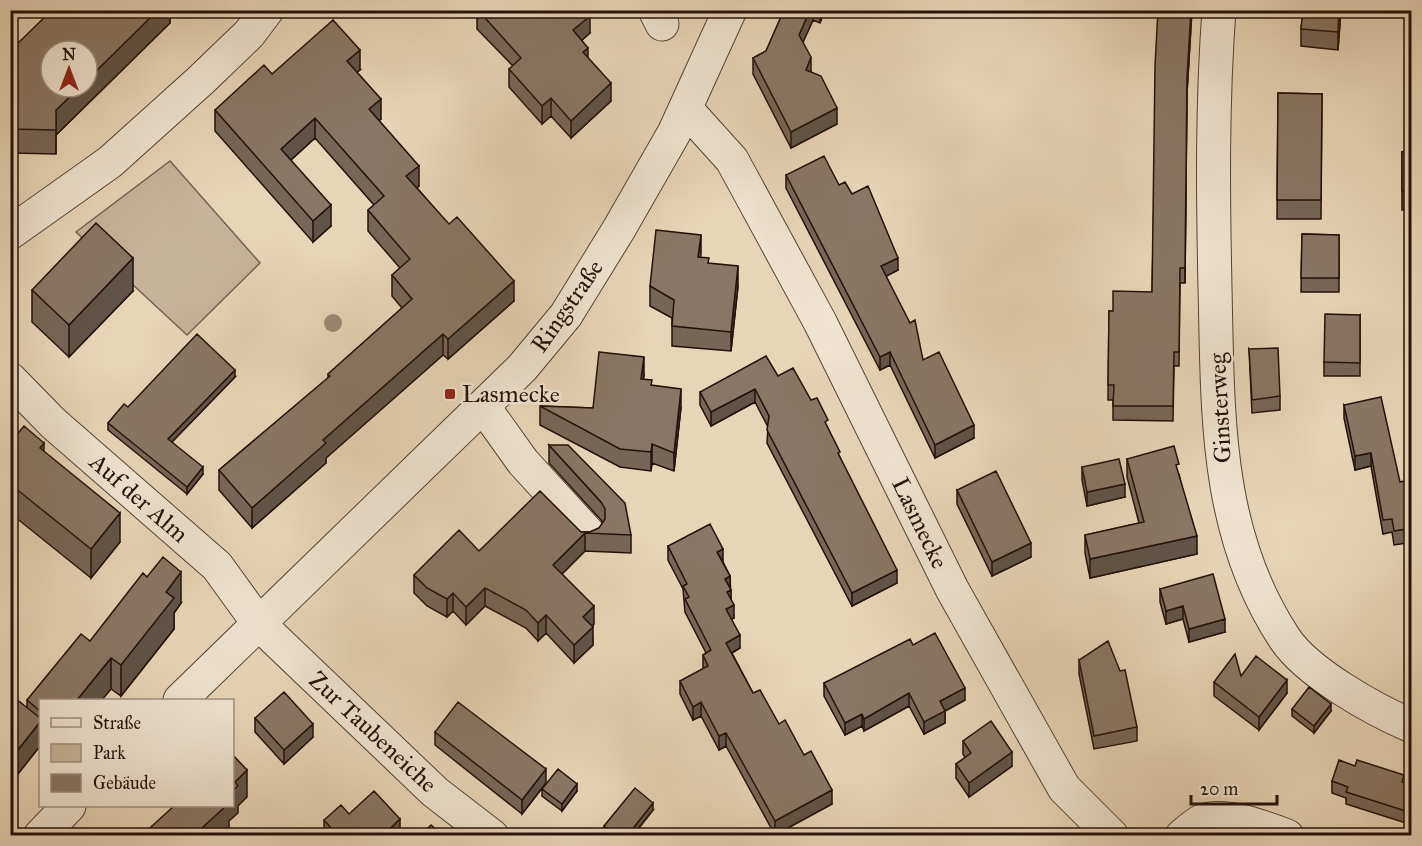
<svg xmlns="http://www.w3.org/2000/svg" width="1422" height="846" font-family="'IM FELL Great Primer',serif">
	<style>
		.green { fill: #c7b39a; stroke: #766252; stroke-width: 1.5 }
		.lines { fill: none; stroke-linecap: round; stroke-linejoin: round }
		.minor-casing { stroke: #554235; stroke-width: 35 }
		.minor { stroke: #f0e3d0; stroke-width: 33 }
		.tree { fill: #9c8873 }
		.wall { fill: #776556; stroke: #24110a; stroke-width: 1.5 }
		.shaded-wall { fill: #615346; stroke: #24110a; stroke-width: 1.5 }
		.building { fill: #8a7664; stroke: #24110a; stroke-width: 1.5 }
		.poi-dot { fill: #8f2418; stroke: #f0e3d0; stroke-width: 2 }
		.labels { text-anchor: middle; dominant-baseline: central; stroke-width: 5; stroke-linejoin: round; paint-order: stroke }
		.street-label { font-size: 24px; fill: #24110a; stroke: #f0e3d0 }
		.poi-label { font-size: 24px; fill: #24110a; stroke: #f0e3d0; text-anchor: start }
	</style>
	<rect width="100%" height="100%" fill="#e8d4b7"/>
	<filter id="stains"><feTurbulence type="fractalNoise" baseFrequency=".00333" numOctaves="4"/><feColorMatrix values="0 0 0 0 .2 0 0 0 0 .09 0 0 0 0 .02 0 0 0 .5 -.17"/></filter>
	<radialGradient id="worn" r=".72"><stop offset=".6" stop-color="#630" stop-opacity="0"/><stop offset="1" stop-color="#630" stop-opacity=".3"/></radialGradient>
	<path class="green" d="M 170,161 L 260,263 L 187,335 L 76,232 Z"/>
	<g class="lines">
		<g class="minor-casing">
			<path id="minor" d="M 655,10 L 662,24
				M 1219,10 C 1212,103 1213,195 1215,288 C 1218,411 1214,532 1285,639 C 1308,673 1374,710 1412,726
				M 686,109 L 732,160 L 820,322 L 952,589 L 1064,788 L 1112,836
				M 10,233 L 110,162 L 200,81 L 249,34 L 267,10
				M 10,379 L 53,423 L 217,566 L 259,624 L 435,792 L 492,836
				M 483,406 L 523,462 L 587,532
				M 180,700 L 522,368 L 566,315 L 619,229 L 674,133 L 730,10
				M 40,836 L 69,806
				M 1182,836 C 1188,831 1195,824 1202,821 C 1224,812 1266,828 1287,836"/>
		</g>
		<use href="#minor" class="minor"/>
	</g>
	<circle class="tree" cx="333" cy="323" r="9"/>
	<path class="wall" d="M 170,10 L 170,23 L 56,135 L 56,154 L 11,153 L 10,46 L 15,46 Z
		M 784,10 L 825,10 L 820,23 L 813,20 L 803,42 L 811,72 L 837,124 L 791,148 L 753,74 L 753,58 L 766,51 Z
		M 1158,10 L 1192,10 L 1187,93 L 1185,283 L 1180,283 L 1179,366 L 1174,366 L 1173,421 L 1113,420 L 1113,400 L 1108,400 L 1109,311 L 1113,311 L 1152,292 Z
		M 1303,10 L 1341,10 L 1338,50 L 1301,46 L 1301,29 Z
		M 477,11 L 590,33 L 582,40 L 588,58 L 611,101 L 571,138 L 551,116 L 542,124 L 509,87 L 509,69 L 513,66 L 477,29 Z
		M 360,70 L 357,72 L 381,119 L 379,121 L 419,186 L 417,188 L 514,301 L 448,359 L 443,355 L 326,458 L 326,463 L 252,528 L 219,490 L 219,470 L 328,378 L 328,374 L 402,308 L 392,296 L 392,275 L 400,268 L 368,231 L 368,210 L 374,205 L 315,138 L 291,160 L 331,226 L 313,242 L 215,131 L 215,110 L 272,74 Z
		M 1278,93 L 1322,94 L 1321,219 L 1277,219 Z
		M 1412,100 L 1412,210 L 1402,210 L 1402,152 L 1406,152 Z
		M 786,175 L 839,185 L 898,270 L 886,276 L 923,360 L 974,438 L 935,458 L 890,365 L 880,370 L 786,188 Z
		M 1302,234 L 1339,235 L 1339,292 L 1301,292 Z
		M 700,257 L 738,286 L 731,351 L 672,346 L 672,318 L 650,306 L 650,286 Z
		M 32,290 L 133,291 L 69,357 L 32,322 Z
		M 1360,315 L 1360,376 L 1324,376 L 1324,362 Z
		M 1249,349 L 1280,396 L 1280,410 L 1252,413 Z
		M 644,375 L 643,380 L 681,407 L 674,471 L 652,463 L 651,471 L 620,467 L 540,425 L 540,406 L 593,408 Z
		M 778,376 L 811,400 L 828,428 L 840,458 L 897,583 L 852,606 L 767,443 L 768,427 L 755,402 L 711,426 L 700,405 L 700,392 Z
		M 235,377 L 172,442 L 203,474 L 187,494 L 108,430 L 108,423 L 128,407 Z
		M 1344,405 L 1400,482 L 1412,480 L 1412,546 L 1407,543 L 1394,545 L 1392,532 L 1383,534 L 1371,466 L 1355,470 L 1344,418 Z
		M 10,443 L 44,452 L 120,542 L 91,578 L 10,513 Z
		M 549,445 L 631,535 L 631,553 L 585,551 L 562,574 L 594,624 L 592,626 L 593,645 L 574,663 L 546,633 L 538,641 L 526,628 L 485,606 L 466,625 L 453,611 L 447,617 L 427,606 L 414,593 L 414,575 L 479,551 L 581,532 L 590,532 L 599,528 L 603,523 L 601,520 L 549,463 Z
		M 1127,459 L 1179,474 L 1197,554 L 1090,578 L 1085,553 L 1085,535 L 1139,523 L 1127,477 Z
		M 1082,467 L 1125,497 L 1087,506 L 1082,480 Z
		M 957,490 L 1031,557 L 992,576 L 957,504 Z
		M 668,546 L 723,562 L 730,576 L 731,599 L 734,618 L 731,619 L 740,648 L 732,653 L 753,693 L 804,755 L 832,804 L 775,835 L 726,746 L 719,750 L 701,716 L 693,720 L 680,694 L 680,681 L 703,669 L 703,655 L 706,653 L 685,612 L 683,589 L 668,560 Z
		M 1160,589 L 1225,632 L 1189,642 L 1183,619 L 1166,624 L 1160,602 Z
		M 181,603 L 174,613 L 174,629 L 121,696 L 111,689 L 40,700 L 40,746 L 10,784 L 27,707 L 27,700 L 90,641 Z
		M 913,645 L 965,700 L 945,711 L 945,723 L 924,734 L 909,706 L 864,731 L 862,726 L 845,735 L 824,696 L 824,683 Z
		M 1079,660 L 1137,727 L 1137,741 L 1094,749 L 1079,674 Z
		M 1241,676 L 1287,693 L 1259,730 L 1214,696 L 1214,682 Z
		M 1292,709 L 1331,711 L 1314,733 L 1292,716 Z
		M 255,718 L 313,737 L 284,764 L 255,732 Z
		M 435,732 L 546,783 L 522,814 L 435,745 Z
		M 963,741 L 1012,766 L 969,797 L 956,778 L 956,764 L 965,758 L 963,754 Z
		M 1332,781 L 1404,783 L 1412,785 L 1412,825 L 1346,804 L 1346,798 L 1332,793 Z
		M 542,789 L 577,791 L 562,811 L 542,796 Z
		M 653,810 L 633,836 L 607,836 L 604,833 L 604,826 Z
		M 349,814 L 400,832 L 395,836 L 326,836 L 324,833 L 324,820 Z"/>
	<path class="shaded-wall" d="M 158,10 L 170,10 L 170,23 L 56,135 L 56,154 L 56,110 L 80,87 L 87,87 L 87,80 Z
		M 810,10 L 813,10 L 813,20 L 799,51 L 799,35 Z
		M 820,10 L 825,10 L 820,23 Z
		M 1191,10 L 1192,10 L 1187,93 L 1185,283 L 1187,78 Z
		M 1339,10 L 1341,10 L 1338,50 L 1338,32 Z
		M 590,16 L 590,33 L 573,48 L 573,30 Z
		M 588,48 L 588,65 L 583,52 Z
		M 360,50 L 360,70 L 347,81 L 347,61 Z
		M 811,57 L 811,73 L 806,70 Z
		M 611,83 L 611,101 L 571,138 L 571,121 Z
		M 551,98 L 551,116 L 542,124 L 542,106 Z
		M 381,99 L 381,119 L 369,129 L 369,109 Z
		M 837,108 L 837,124 L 791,148 L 791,132 Z
		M 315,118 L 315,138 L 281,169 L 281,149 Z
		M 11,128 L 11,153 L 10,154 L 10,129 Z
		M 419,166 L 419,186 L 406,197 L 406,176 Z
		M 331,205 L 331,226 L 313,242 L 313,221 Z
		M 701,235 L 701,254 L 698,277 L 698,257 Z
		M 133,258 L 133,291 L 69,357 L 69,325 Z
		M 898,258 L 898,270 L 881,279 L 881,266 Z
		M 738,266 L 738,286 L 731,351 L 731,332 Z
		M 514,281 L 514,301 L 448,359 L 448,339 Z
		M 443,334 L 443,355 L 326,458 L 326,463 L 252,528 L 252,508 L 323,440 Z
		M 890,352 L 890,365 L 880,370 L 880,357 Z
		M 644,357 L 644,375 L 641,398 L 641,379 Z
		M 235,370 L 235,377 L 168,446 L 168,439 Z
		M 681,389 L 681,407 L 674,471 L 674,453 Z
		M 755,389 L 755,402 L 711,426 L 711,412 Z
		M 974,425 L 974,438 L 935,458 L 935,445 Z
		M 44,443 L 44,472 L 40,448 Z
		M 652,444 L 652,463 L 651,471 L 651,452 Z
		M 1371,453 L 1371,466 L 1355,470 L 1355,456 Z
		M 203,467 L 203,474 L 187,494 L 187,487 Z
		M 1125,484 L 1125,497 L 1087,506 L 1087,492 Z
		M 120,513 L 120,542 L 91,578 L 91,549 Z
		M 585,533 L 585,551 L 553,583 L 553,565 Z
		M 1197,536 L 1197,554 L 1090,578 L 1090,559 Z
		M 1031,543 L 1031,557 L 992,576 L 992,562 Z
		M 723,549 L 723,562 L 717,552 Z
		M 897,570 L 897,583 L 852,606 L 852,593 Z
		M 181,572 L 181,603 L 174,613 L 174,629 L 121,696 L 121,665 L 166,592 Z
		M 730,576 L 730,589 L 725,579 Z
		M 485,588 L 485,606 L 466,625 L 466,607 Z
		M 731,590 L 731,603 L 727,592 Z
		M 453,593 L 453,611 L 447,617 L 447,599 Z
		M 734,605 L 734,618 L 726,622 L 726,609 Z
		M 594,606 L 594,624 L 583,635 L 583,617 Z
		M 1183,606 L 1183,619 L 1166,624 L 1166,611 Z
		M 546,615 L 546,633 L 538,641 L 538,623 Z
		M 1225,619 L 1225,632 L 1189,642 L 1189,629 Z
		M 593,627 L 593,645 L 574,663 L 574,645 Z
		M 740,635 L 740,648 L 726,656 L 726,643 Z
		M 111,658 L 111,689 L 102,700 L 77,700 Z
		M 1287,680 L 1287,693 L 1259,730 L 1259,717 Z
		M 965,688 L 965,700 L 945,711 L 945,723 L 924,734 L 924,722 L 940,701 Z
		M 909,693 L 909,706 L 864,731 L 864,719 Z
		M 701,702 L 701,716 L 693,720 L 693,707 Z
		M 1331,704 L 1331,711 L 1314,733 L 1314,726 Z
		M 862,714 L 862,726 L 845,735 L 845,723 Z
		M 40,722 L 40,746 L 10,784 L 10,760 Z
		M 313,724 L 313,737 L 284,764 L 284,750 Z
		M 726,733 L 726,746 L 719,750 L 719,736 Z
		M 1012,752 L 1012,766 L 969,797 L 969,783 Z
		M 546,769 L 546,783 L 522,814 L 522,800 Z
		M 247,770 L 247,797 L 238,806 L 238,813 L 229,821 L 229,830 L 223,836 L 193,836 L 225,806 L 232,806 L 232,791 L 235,782 Z
		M 577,784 L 577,791 L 562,811 L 562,804 Z
		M 832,790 L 832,804 L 775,835 L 775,821 Z
		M 653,803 L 653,810 L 632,836 L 627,836 Z
		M 400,819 L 400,832 L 395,836 L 382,836 Z
		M 376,831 L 376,836 L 371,836 Z"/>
	<path class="building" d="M 52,10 L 158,10 L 87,80 L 87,51 L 51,51 L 51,87 L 80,87 L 56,110 L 56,130 L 10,129 L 10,46 L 15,46 Z
		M 478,10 L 589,10 L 590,16 L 573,30 L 588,48 L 583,52 L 611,83 L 571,121 L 551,98 L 542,106 L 509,69 L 521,58 Z
		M 784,10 L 810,10 L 799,35 L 811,57 L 806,70 L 821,76 L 837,108 L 791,132 L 753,58 L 766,51 Z
		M 1158,10 L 1191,10 L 1187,78 L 1185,268 L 1180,268 L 1179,352 L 1174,352 L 1173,406 L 1113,406 L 1114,385 L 1108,385 L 1109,311 L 1113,311 L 1113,291 L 1152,292 L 1155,66 Z
		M 1303,10 L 1339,10 L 1338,32 L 1301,29 Z
		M 333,20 L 360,50 L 347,61 L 381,99 L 369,109 L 419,166 L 406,176 L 449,224 L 457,217 L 514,281 L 448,339 L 443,334 L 323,440 L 326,443 L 252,508 L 219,470 L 330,376 L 328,374 L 412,299 L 392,275 L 410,259 L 368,210 L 384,196 L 315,118 L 281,149 L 331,205 L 313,221 L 215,110 L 264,65 L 272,74 Z
		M 1278,93 L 1322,94 L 1321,200 L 1277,200 Z
		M 1409,100 L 1412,100 L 1412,191 L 1402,191 L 1402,152 L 1406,152 Z
		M 824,156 L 839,185 L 845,182 L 852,194 L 868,186 L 898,258 L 881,266 L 910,323 L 915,320 L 923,360 L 939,352 L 974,425 L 935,445 L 890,352 L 880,357 L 786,175 Z
		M 96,223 L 133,258 L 69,325 L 32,290 Z
		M 656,230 L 701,235 L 698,257 L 709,258 L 708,263 L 738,266 L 731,332 L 672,326 L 674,300 L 650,286 Z
		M 1302,234 L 1339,235 L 1339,278 L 1301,278 Z
		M 1325,314 L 1360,315 L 1360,363 L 1324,362 Z
		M 197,334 L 235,370 L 168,439 L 203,467 L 187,487 L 108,423 L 124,404 L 128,407 Z
		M 1278,348 L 1280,396 L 1252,400 L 1249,349 Z
		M 599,352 L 644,357 L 641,379 L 652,380 L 651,385 L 681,389 L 674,453 L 652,444 L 651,452 L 620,449 L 540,406 L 593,408 Z
		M 766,356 L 778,376 L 793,368 L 811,400 L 817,398 L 828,420 L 825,422 L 840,452 L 838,453 L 897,570 L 852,593 L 767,430 L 769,416 L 755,389 L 711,412 L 700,392 Z
		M 1381,397 L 1400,482 L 1412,480 L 1412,532 L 1407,529 L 1394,531 L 1392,519 L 1383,520 L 1371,453 L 1355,456 L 1344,405 Z
		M 24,426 L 44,443 L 40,448 L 120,513 L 91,549 L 10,484 L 17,475 L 10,469 L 10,443 Z
		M 549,445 L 568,445 L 625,503 L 631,535 L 585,533 L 553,565 L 594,606 L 583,617 L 593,627 L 574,645 L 546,615 L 538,623 L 526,610 L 485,588 L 466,607 L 453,593 L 447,599 L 427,588 L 414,575 L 459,530 L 479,551 L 540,491 L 581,532 L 590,532 L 599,528 L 605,519 L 605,509 L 601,502 Z
		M 1174,446 L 1179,464 L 1176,465 L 1197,536 L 1090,559 L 1085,535 L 1144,522 L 1127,459 Z
		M 1119,459 L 1125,484 L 1087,492 L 1082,467 Z
		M 996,471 L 1031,543 L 992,562 L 957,490 Z
		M 710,524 L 723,549 L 717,552 L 730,576 L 725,579 L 731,590 L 727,592 L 734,605 L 726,609 L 740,635 L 726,643 L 753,693 L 760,690 L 779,724 L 785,720 L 804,755 L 811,751 L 832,790 L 775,821 L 726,733 L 719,736 L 701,702 L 693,707 L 680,681 L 708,666 L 703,655 L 711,650 L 685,599 L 689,597 L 683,586 L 687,584 L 668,546 Z
		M 163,557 L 181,572 L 166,592 L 174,598 L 121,665 L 111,658 L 77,700 L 40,700 L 40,711 L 27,700 L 81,634 L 90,641 L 143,573 L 147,577 Z
		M 1213,574 L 1225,619 L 1189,629 L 1183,606 L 1166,611 L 1160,589 Z
		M 935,633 L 965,688 L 940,701 L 945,711 L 924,722 L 909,693 L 864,719 L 862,714 L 845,723 L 824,683 L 910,639 L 913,645 Z
		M 1108,641 L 1120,671 L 1125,670 L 1137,727 L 1094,736 L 1079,660 Z
		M 1235,654 L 1241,676 L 1256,656 L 1287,680 L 1259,717 L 1214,682 Z
		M 1309,687 L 1331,704 L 1314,726 L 1292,709 Z
		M 284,692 L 313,724 L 284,750 L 255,718 Z
		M 10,694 L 40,718 L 40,722 L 10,760 Z
		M 458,702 L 546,769 L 522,800 L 435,732 Z
		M 991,721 L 1012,752 L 969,783 L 956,764 L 971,753 L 963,741 Z
		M 232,754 L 247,770 L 235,782 L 238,786 L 232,791 Z
		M 1339,760 L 1355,766 L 1357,760 L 1404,775 L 1402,782 L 1412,785 L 1412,813 L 1346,792 L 1348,787 L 1332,781 Z
		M 558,769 L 577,784 L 562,804 L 542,789 Z
		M 635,788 L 653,803 L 627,836 L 616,836 L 604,826 Z
		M 374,791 L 400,819 L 382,836 L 376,831 L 371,836 L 338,836 L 324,820 L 341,805 L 349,814 Z
		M 174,806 L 226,806 L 193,836 L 141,836 Z
		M 431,825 L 444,836 L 420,836 Z
		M 451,832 L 456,836 L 447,836 Z"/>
	<rect class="poi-dot" x="444" y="388" width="12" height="12" rx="3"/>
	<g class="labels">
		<g class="street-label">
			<text transform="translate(567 306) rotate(-55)">Ringstraße</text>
			<text transform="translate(1220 408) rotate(-93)">Ginsterweg</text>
			<text transform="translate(139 498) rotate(41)">Auf der Alm</text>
			<text transform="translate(920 523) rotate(64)">Lasmecke</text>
			<text transform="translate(373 732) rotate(43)">Zur Taubeneiche</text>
		</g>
		<g class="poi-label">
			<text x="462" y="394">Lasmecke</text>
		</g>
	</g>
	<rect width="1422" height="846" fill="none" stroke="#e8d4b7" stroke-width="36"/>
	<rect x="12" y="12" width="1398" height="822" fill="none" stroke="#24110a" stroke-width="3"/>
	<rect x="18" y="18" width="1386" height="810" fill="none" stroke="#24110a" stroke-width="1.5"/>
	<rect x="39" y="699" width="195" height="108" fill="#f0e3d0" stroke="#9e8f81" stroke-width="1.5"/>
	<rect x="51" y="718" width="30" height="9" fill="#f0e3d0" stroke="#9e8f81" stroke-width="1.5"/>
	<text x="93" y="729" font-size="18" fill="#24110a">Straße</text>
	<rect x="51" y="744" width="30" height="18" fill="#c7b39a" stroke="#9e8f81" stroke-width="1.5"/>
	<text x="93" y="759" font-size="18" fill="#24110a">Park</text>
	<rect x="51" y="774" width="30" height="18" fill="#8a7664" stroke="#9e8f81" stroke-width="1.5"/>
	<text x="93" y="789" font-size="18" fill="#24110a">Gebäude</text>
	<g transform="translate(69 69)"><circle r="28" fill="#f0e3d0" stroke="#9e8f81" stroke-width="1.5"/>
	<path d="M0-4.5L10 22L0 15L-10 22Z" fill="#8f2418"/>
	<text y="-9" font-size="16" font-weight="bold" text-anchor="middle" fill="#24110a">N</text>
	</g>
	<path d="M1191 795v9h86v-9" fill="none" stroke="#24110a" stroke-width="3"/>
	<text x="1200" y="795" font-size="18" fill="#24110a" stroke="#f0e3d0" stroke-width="4.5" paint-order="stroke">20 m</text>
	<rect width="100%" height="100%" filter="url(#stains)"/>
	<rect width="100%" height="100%" fill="url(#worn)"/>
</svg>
